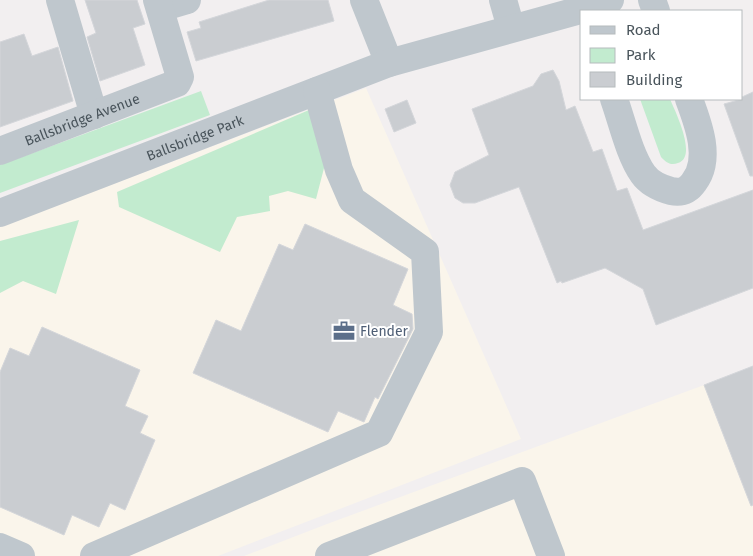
<svg xmlns="http://www.w3.org/2000/svg" width="753" height="556" font-family="'Fira Sans',sans-serif">
	<style>
		.commercial { fill: #faf5eb }
		.green { fill: #c2ebcf }
		.building { fill: #cacdd1; stroke: #d4d6da }
		.lines { fill: none; stroke-linecap: round; stroke-linejoin: round }
		.minor { stroke: #bfc7cd; stroke-width: 28 }
		.labels { text-anchor: middle; dominant-baseline: central; stroke-width: 4; stroke-linejoin: round; paint-order: stroke }
		.street-label { font-size: 14px; fill: #49545b; stroke: #fff }
		.service-label { font-size: 14px; fill: #4e5e75; stroke: #fff; text-anchor: start }
	</style>
	<rect width="100%" height="100%" fill="#f2eff0"/>
	<path class="commercial" d="M 366,88 L 521,439 L 218,556 L 0,556 L 0,227 Z
		M 753,367 L 753,556 L 244,556 L 327,524 Z"/>
	<path class="green" d="M 201,91 L 210,115 L 0,193 L 0,165 Z
		M 640,99 L 670,99 C 675,111 698,157 678,163 C 670,166 666,162 661,157 Z
		M 316,107 L 331,141 L 316,199 L 288,191 L 269,196 L 270,211 L 237,217 L 220,252 L 119,207 L 117,192 Z
		M 79,220 L 56,294 L 23,281 L 0,293 L 0,241 Z"/>
	<path class="building" d="M 85,0 L 137,0 L 145,24 L 133,28 L 145,65 L 100,81 L 87,37 L 96,33 Z
		M 269,0 L 328,0 L 334,21 L 196,61 L 187,32 L 201,28 L 199,22 Z
		M 24,34 L 32,56 L 58,47 L 73,101 L 0,127 L 0,42 Z
		M 553,70 L 559,81 L 566,110 L 575,106 L 593,152 L 602,149 L 617,191 L 627,188 L 643,230 L 753,190 L 753,288 L 656,325 L 643,289 L 605,268 L 562,283 L 561,281 L 557,283 L 519,187 L 475,203 L 463,203 L 455,198 L 450,185 L 455,172 L 489,155 L 472,109 L 533,86 L 541,74 Z
		M 753,92 L 753,176 L 750,176 L 724,104 L 742,99 L 742,97 Z
		M 407,100 L 416,123 L 394,132 L 385,109 Z
		M 305,224 L 408,269 L 393,305 L 412,314 L 413,329 L 378,399 L 375,397 L 364,422 L 338,411 L 328,432 L 193,373 L 216,320 L 241,331 L 279,244 L 293,250 Z
		M 42,327 L 140,370 L 125,406 L 148,416 L 140,433 L 155,440 L 125,510 L 110,503 L 99,527 L 72,515 L 64,535 L 0,507 L 0,372 L 10,348 L 29,356 Z
		M 753,366 L 753,505 L 751,506 L 704,385 Z"/>
	<g class="lines">
		<g class="minor">
			<path d="M 60,0 L 94,115"/>
			<path d="M 364,0 L 389,63"/>
			<path d="M 503,0 L 511,28"/>
			<path d="M 652,0 L 656,11"/>
			<path d="M 160,8 L 187,0"/>
			<path d="M 614,99 C 622,121 629,154 643,174 C 650,184 660,188 671,191 C 681,193 688,191 694,182 C 712,159 698,123 689,99"/>
			<path id="s1" d="M 0,151 L 177,83 L 180,77 L 157,0"/>
			<path id="s2" d="M 0,213 L 389,63 L 584,9 L 610,0"/>
			<path d="M 0,547 L 21,556"/>
			<path d="M 94,556 L 379,433 L 429,332 L 425,252 L 352,200 L 339,170 L 317,91"/>
			<path d="M 329,556 L 522,481 L 551,556"/>
		</g>
	</g>
	<defs>
		<g id="office-bare" transform="scale(1.725)"><path d="M-6-3h4V-5.5h4V-3h4V5H-6ZM-1-4.5V-3h2v-1.5ZM-6 0V1H6V0Z" fill="#5c6f8a" stroke="#fff" stroke-width="2.5" paint-order="stroke"/></g>
	</defs>
	<g fill-rule="evenodd">
		<use href="#office-bare" x="344" y="331"/>
	</g>
	<g class="labels">
		<g class="street-label">
			<text stroke="none"><textPath href="#s1" startOffset="88">Ballsbridge Avenue</textPath></text>
			<text stroke="none"><textPath href="#s2" startOffset="209">Ballsbridge Park</textPath></text>
		</g>
		<g class="service-label">
			<text x="360" y="331">Flender</text>
		</g>
	</g>
	<rect x="580" y="10" width="162" height="90" fill="#ffffff" stroke="#b6bbbd"/>
	<rect x="590" y="26" width="25" height="8" fill="#bfc7cd" stroke="#b6bbbd"/>
	<text x="626" y="35" font-size="15" fill="#49545b">Road</text>
	<rect x="590" y="48" width="25" height="15" fill="#c2ebcf" stroke="#b6bbbd"/>
	<text x="626" y="60" font-size="15" fill="#49545b">Park</text>
	<rect x="590" y="72" width="25" height="15" fill="#cacdd1" stroke="#b6bbbd"/>
	<text x="626" y="85" font-size="15" fill="#49545b">Building</text>
</svg>
